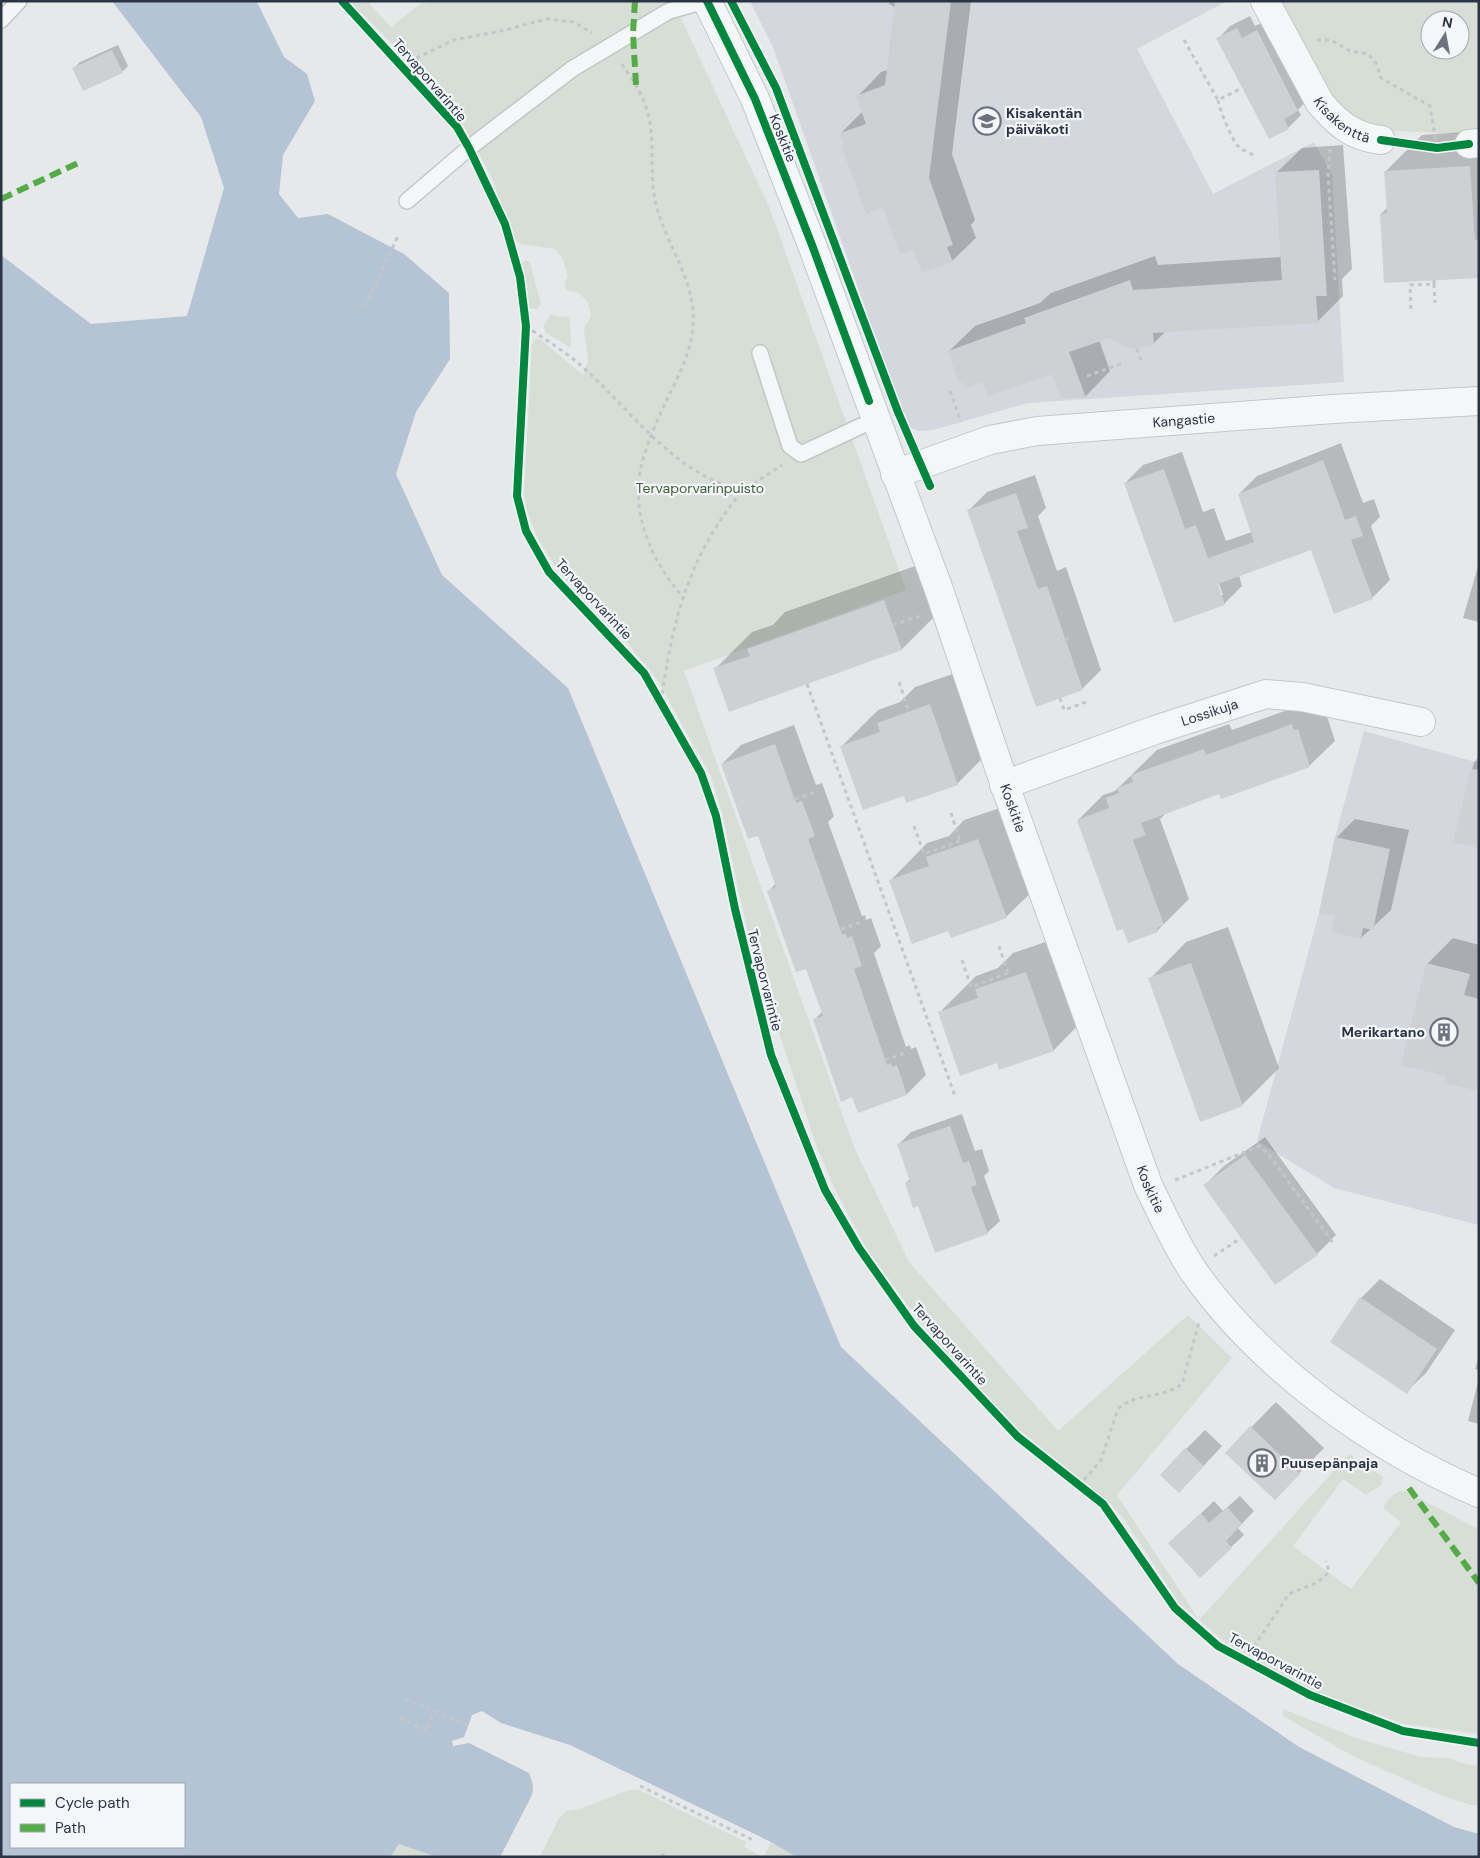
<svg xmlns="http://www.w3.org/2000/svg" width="1480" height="1858" font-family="'DM Sans',sans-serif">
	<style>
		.built { fill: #d4d7dd }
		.green { fill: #d6ded6; fill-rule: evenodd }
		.water { fill: #b4c4d5; fill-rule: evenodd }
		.shadow { fill: #0003; fill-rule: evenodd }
		.building { fill: #ced0d3 }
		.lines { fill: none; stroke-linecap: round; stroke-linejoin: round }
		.service-casing { stroke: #c4c6c8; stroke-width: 18 }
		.minor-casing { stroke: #c4c6c8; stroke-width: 30 }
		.path { stroke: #c5c6ca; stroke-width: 3; stroke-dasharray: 4 4; stroke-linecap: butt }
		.service { stroke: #f5f6f7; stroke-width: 15 }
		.minor { stroke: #f5f6f7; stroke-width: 28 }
		.quiet { stroke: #54ac47; stroke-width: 6; stroke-dasharray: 12 6; stroke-linecap: butt }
		.cycleway-casing { stroke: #f4f6f9; stroke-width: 11 }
		.cycleway { stroke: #00873e; stroke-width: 8 }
		.labels { text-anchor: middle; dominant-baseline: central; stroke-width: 4.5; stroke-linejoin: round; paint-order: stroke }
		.street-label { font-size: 14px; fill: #2b3445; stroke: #f4f6f9 }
		.poi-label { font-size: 14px; font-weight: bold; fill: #2b3445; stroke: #f4f6f9; text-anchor: start }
		.park-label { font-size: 14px; fill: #3f6138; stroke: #f4f6f9 }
	</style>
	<rect width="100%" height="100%" fill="#e6e8ea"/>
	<path class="built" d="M 750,1 L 1227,1 L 1137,49 L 1213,194 L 1314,142 L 1332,175 L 1344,382 L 1028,403 L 933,430 L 919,431 L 911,428 L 906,424 L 773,47 Z
		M 1364,731 L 1479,763 L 1479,1225 L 1334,1188 L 1257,1141 L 1319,913 L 1335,837 Z"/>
	<path class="green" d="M 350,1 L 367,1 L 391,27 L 423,2 L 425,4 L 429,1 L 673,1 L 770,209 L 906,590 L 684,671 L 854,1147 L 909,1262 L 1058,1431 L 1188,1315 L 1232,1358 L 1117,1495 L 1199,1620 L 1349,1454 L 1383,1477 L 1381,1485 L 1366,1495 L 1343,1479 L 1293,1546 L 1351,1589 L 1401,1522 L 1383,1508 C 1389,1499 1393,1491 1405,1491 L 1476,1528 L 1479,1531 L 1479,1734 L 1404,1724 L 1312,1691 L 1229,1645 L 1179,1603 L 1124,1519 L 1109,1502 L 1022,1432 L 975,1386 L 919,1321 L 865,1246 L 833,1185 L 816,1144 L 752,952 L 722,813 L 711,776 L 655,676 L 628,644 L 560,574 L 539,541 L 527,511 L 524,495 L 532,344 L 536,339 L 541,340 L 583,375 L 588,361 L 584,329 L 591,316 L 588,302 L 579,293 L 566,290 L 565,282 L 568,277 L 563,259 L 555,249 L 521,244 L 515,240 L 491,176 L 463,124 L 416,68 Z
		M 1280,1 L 1479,1 L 1479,132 L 1462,134 L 1395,131 L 1359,121 L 1332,99 ZM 1430,20 L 1460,20 L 1460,50 L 1430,50 Z
		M 526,260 L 530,263 L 541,304 L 537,309 L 529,308 L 520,264 Z
		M 551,314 L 557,317 L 568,316 L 570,320 L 571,348 L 545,332 L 544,325 Z
		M 1283,1709 L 1359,1739 L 1421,1757 L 1449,1758 L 1464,1764 L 1479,1766 L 1479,1805 L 1470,1805 L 1436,1793 L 1353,1756 L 1283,1716 Z
		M 629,1790 L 639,1790 L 746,1842 L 744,1847 L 762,1857 L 540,1857 L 559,1818 L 566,1811 L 580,1809 Z
		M 771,1842 L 796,1857 L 764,1857 Z
		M 399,1844 L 437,1857 L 390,1857 Z"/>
	<path class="water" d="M 112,1 L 257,2 L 284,57 L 307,74 L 315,101 L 283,155 L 279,194 L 298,218 L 328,214 L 404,254 L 449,293 L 450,359 L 416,412 L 396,474 L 442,575 L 568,688 L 841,1347 L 1178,1664 L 1299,1747 L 1454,1827 L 1479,1834 L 1479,1857 L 796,1857 L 771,1842 L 570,1745 L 501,1723 L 482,1711 L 472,1715 L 464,1737 L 452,1741 L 453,1746 L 469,1743 L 529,1773 C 533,1783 535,1789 530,1799 L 500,1857 L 437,1857 L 399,1844 L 390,1857 L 1,1857 L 1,255 L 91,324 L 187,316 L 224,188 L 201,117 ZM 11,1784 L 184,1784 L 184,1847 L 11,1847 Z"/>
	<path class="shadow" d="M 890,1 L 971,1 L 952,154 L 975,220 L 971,225 L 976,238 L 952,261 L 914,248 L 843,146 L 845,143 L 841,133 L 863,111 L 858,96 L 881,72 L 888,70 L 900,10 L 889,4 Z
		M 1250,16 L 1255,26 L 1270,19 L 1310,97 L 1298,110 L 1301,115 L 1288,128 L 1218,39 L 1230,26 Z
		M 118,45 L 128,66 L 122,72 L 74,68 L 80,62 Z
		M 1479,131 L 1479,276 L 1381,214 L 1388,207 L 1386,171 L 1422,135 Z
		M 1343,145 L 1352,269 L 1342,279 L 1343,296 L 1317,322 L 1166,331 L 1153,344 L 1110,336 L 1099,340 L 1110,371 L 1085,397 L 1052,372 L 984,381 L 949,351 L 975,326 L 1040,303 L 1051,293 L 1155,256 L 1158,265 L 1281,257 L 1276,173 L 1302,148 Z
		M 1341,443 L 1363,503 L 1374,499 L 1380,517 L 1371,526 L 1390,580 L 1372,598 L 1312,549 L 1239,575 L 1242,586 L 1224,604 L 1125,483 L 1143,465 L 1182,452 L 1203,512 L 1214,508 L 1226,541 L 1252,532 L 1239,494 L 1257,476 ZM 1217,578 L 1223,595 L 1220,595 Z
		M 1035,475 L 1046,508 L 1038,516 L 1057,571 L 1066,567 L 1101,670 L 1082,689 L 968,511 L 987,492 Z
		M 1479,563 L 1479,622 L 1463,618 Z
		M 921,564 L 938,613 L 902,649 L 715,669 L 752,632 L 773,625 L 785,612 Z
		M 967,669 L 994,747 L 957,784 L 841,747 L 878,710 L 900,702 L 915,687 Z
		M 1318,699 L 1323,704 L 1335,741 L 1309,766 L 1220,792 L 1167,812 L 1160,819 L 1189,899 L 1157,931 L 1078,820 L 1103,795 L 1115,791 L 1157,750 L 1229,724 L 1232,730 Z
		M 794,725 L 816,785 L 822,783 L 834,816 L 828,822 L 862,916 L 865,915 L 866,920 L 871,918 L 881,946 L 874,953 L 906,1047 L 910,1045 L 911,1049 L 916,1047 L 926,1075 L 907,1094 L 853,1096 L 814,1020 L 823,1011 L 807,967 L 769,891 L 776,883 L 758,834 L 722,764 L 741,745 Z
		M 1479,757 L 1479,847 L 1454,841 L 1474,762 Z
		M 1015,803 L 1043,881 L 1006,917 L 891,880 L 927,843 L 949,836 L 964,820 Z
		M 1355,819 L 1409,830 L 1391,910 L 1361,938 L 1337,915 L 1336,838 Z
		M 1228,927 L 1279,1068 L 1242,1105 L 1150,979 L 1186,942 Z
		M 1063,936 L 1090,1013 L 1054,1050 L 1000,1068 L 998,1062 L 939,1013 L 976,976 L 998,968 L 1013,953 Z
		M 1453,938 L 1479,945 L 1479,1090 L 1447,1075 L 1427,964 Z
		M 962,1114 L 975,1151 L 982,1149 L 989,1171 L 984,1176 L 1000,1221 L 987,1233 L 919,1204 L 906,1183 L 910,1179 L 898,1145 L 911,1132 Z
		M 1265,1137 L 1336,1235 L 1317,1254 L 1205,1185 L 1224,1166 Z
		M 1380,1279 L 1455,1330 L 1426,1373 L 1406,1392 L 1361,1298 Z
		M 1479,1356 L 1479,1370 L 1475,1369 Z
		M 1479,1378 L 1479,1424 L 1468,1421 Z
		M 1276,1402 L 1324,1448 L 1275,1498 L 1226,1453 Z
		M 1205,1430 L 1222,1446 L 1198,1472 L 1186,1449 Z
		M 1240,1496 L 1254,1511 L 1238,1528 L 1244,1535 L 1200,1576 L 1170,1543 L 1214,1501 L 1223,1511 Z"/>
	<path class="building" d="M 895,1 L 951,1 L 929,178 L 953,245 L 947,247 L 953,262 L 922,273 L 913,250 L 900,254 L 883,207 L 866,214 L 841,145 L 844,145 L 840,133 L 866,124 L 856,96 L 885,85 Z
		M 1237,28 L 1242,38 L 1257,30 L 1298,111 L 1284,119 L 1289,129 L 1269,139 L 1216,38 Z
		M 112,50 L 123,73 L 83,91 L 72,68 Z
		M 1470,166 L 1475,240 L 1479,239 L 1479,278 L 1384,283 L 1380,214 L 1387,213 L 1384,171 Z
		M 1319,170 L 1327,296 L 1316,296 L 1318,323 L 1153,333 L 1154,345 L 1137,349 L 1126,347 L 1110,338 L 1069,352 L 1086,398 L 1061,398 L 1052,374 L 988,396 L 983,382 L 966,388 L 963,382 L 959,384 L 948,351 L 1026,323 L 1024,318 L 1130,280 L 1133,290 L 1282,280 L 1275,172 Z
		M 1323,460 L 1345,520 L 1356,516 L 1363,536 L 1351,540 L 1373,599 L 1334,614 L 1311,550 L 1218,584 L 1225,605 L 1174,623 L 1124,483 L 1164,469 L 1185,529 L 1196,525 L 1208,558 L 1254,542 L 1238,494 Z
		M 1016,493 L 1028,528 L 1017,531 L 1038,589 L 1047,586 L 1083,690 L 1036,707 L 967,510 Z
		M 884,600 L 902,650 L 729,712 L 713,668 L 750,656 L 747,649 Z
		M 930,704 L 958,785 L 906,803 L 904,796 L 863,810 L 840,746 L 880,732 L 877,723 Z
		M 1292,724 L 1294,730 L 1298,729 L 1310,767 L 1221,799 L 1219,794 L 1141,823 L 1146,835 L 1133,840 L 1164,925 L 1157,928 L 1158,932 L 1128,943 L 1123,929 L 1117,931 L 1077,820 L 1109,808 L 1106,798 L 1119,793 L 1117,788 L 1133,782 L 1131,775 L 1204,749 L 1206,755 Z
		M 775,744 L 796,803 L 802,801 L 815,836 L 808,839 L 842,934 L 846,934 L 847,938 L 852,936 L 862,966 L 854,969 L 887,1065 L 891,1063 L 892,1067 L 897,1065 L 907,1095 L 858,1113 L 852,1097 L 841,1102 L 813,1019 L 823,1016 L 806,969 L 796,972 L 767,891 L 776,887 L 758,836 L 748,839 L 721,764 Z
		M 1471,769 L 1479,770 L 1479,848 L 1453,842 Z
		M 1335,837 L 1390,849 L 1373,930 L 1363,928 L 1361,939 L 1332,932 L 1335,916 L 1319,913 Z
		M 978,839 L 1007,918 L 951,938 L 948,931 L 912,944 L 889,880 L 929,866 L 926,857 Z
		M 1191,963 L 1243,1106 L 1200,1122 L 1148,978 Z
		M 1426,963 L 1470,974 L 1464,995 L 1479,999 L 1479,1091 L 1444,1083 L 1446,1076 L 1401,1065 Z
		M 1026,972 L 1054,1051 L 999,1070 L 997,1063 L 960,1076 L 938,1012 L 978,998 L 975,989 Z
		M 950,1126 L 963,1163 L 969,1161 L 977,1185 L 971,1187 L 988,1234 L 935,1253 L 918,1206 L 913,1208 L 905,1183 L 910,1181 L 897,1144 Z
		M 1245,1155 L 1318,1255 L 1275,1285 L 1203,1185 Z
		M 1360,1297 L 1437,1349 L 1407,1394 L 1330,1342 Z
		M 1250,1426 L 1300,1474 L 1275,1500 L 1225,1453 Z
		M 1185,1448 L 1204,1466 L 1179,1493 L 1160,1475 Z
		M 1227,1507 L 1242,1524 L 1226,1541 L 1232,1548 L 1200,1578 L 1168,1543 L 1201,1513 L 1209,1523 Z"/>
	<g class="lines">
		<g class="service-casing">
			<path id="service" d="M 1,20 L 19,1
				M 407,201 L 469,148 L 572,69 L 669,11 L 705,1
				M 760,353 L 790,446 L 801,454 L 861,426"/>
		</g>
		<g class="minor-casing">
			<g id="minor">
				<path id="s1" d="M 707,1 L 755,99 L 812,245 L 939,590 L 1007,791 L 1148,1185 C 1162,1214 1176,1245 1194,1272 C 1261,1367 1373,1448 1479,1493"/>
				<path id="s2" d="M 1265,1 L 1320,103 C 1338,124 1353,137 1381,140"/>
				<path d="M 1469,144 L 1479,143"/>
				<path id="s3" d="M 895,474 L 990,440 L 1037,431 L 1333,409 L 1479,401"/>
				<path id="s4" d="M 1004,785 L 1155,730 L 1266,694 L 1302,697 L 1421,722"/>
			</g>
		</g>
		<path class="path" d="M 1184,40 L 1218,100 L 1242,88
			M 1317,40 L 1331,40 L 1350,51 L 1368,54 L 1376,63 L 1381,78 L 1430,106 L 1437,148
			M 622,64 C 631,78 641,91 646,107 C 657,138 648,173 656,204 C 666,245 697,283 693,326 C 691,352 679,375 668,397 C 657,421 645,446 640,472 C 632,517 653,563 682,596
			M 402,65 L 454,40 L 501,31 L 547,19 L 574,22 L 592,33
			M 1218,100 C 1218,106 1233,142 1238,146 C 1243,151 1250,153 1255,156
			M 1330,149 L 1328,174 L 1335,280
			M 1434,284 L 1435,303
			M 365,306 L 398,236
			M 1411,309 L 1410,285 L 1434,284 L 1434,280
			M 526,326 C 545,340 568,353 585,369 C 634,414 674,473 742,491 L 782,465
			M 1137,349 L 1142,363
			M 1087,376 L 1123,363
			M 950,391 L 961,422
			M 893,625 L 920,616
			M 1065,640 L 1073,638
			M 899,682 L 909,712
			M 807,684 L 955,1096
			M 1060,698 L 1064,710 L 1089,701
			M 661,702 C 673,619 688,557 742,491
			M 795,799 L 815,792
			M 951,813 L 960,841
			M 914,826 L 924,854 L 960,841 L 962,844
			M 841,929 L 862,922
			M 999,946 L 1008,973
			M 962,960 L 971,987 L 1008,973 L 1010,977
			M 885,1060 L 908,1052
			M 1175,1180 L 1260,1146 L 1270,1156 L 1333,1243
			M 1214,1256 L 1241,1238
			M 1079,1486 L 1101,1460 L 1118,1409 C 1135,1392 1163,1399 1182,1384 L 1199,1322
			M 1245,1660 L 1289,1594 L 1318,1582 L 1329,1572 L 1326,1561
			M 405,1699 L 468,1725
			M 400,1719 L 427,1730 L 434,1711
			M 640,1786 L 753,1840
			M 662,1857 L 665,1851"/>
		<use href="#service" class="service"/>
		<use href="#minor" class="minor"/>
		<path class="quiet" d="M 635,1 L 633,33 L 636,85
			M 1,199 L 78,163
			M 1409,1488 L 1479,1583"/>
		<g class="cycleway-casing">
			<path id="cycleway" d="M 342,1 L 457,127 L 469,148 L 505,224 L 520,277 L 526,326 L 517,496 L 526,531 L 549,572 L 644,673 L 701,773 L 716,816 L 735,909 L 771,1055 L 825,1190 L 859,1248 L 914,1326 L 1018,1437 L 1103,1504 L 1175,1608 L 1218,1646 L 1310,1695 L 1403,1731 L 1479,1743
				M 707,1 L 755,99 L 812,245 L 869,401
				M 731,1 L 776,88 L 898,412 L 930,486
				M 1381,140 L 1437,148 L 1469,144"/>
		</g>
		<use href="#cycleway" class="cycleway"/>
	</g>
	<defs>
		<g id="school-ring" transform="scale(1.4375)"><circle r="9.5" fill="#f4f6f9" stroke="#6c737f" stroke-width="1.5"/><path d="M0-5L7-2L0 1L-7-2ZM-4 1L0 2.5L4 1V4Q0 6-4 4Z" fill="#6c737f"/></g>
		<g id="building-ring" transform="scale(1.4375)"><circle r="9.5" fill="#f4f6f9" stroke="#6c737f" stroke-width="1.5"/><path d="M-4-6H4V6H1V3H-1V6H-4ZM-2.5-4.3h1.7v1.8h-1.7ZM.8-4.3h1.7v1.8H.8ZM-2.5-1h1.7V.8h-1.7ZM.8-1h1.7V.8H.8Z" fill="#6c737f"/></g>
	</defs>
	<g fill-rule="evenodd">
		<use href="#school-ring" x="987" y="121"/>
		<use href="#building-ring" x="1444" y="1032"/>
		<use href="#building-ring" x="1262" y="1463"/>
	</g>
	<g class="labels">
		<g class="street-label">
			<text transform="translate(430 80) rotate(49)">Tervaporvarintie</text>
			<text stroke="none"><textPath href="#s2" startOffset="144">Kisakenttä</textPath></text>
			<text transform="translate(783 138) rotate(68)">Koskitie</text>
			<text stroke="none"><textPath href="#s3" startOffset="296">Kangastie</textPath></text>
			<text transform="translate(594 599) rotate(47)">Tervaporvarintie</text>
			<text stroke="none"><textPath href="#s4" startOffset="218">Lossikuja</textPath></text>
			<text stroke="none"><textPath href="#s1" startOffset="864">Koskitie</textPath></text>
			<text transform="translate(765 980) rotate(76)">Tervaporvarintie</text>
			<text stroke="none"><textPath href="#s1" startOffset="1269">Koskitie</textPath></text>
			<text transform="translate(950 1344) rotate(48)">Tervaporvarintie</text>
			<text transform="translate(1276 1661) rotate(28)">Tervaporvarintie</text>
		</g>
		<g class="poi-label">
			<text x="1006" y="113">Kisakentän<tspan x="1006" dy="16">päiväkoti</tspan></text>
			<text x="1425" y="1032" text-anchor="end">Merikartano</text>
			<text x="1281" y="1463">Puusepänpaja</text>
		</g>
		<g class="park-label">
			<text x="700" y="488">Tervaporvarinpuisto</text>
		</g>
	</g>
	<rect width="1480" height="1858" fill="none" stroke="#2b3445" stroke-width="5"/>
	<rect x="10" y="1783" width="175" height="65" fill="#f4f6f9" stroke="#a4a8b1"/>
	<rect x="20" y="1799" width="25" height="8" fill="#00873e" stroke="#a4a8b1"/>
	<text x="55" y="1808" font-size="15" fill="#2b3445">Cycle path</text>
	<rect x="20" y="1824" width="25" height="8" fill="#54ac47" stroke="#a4a8b1"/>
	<text x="55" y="1833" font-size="15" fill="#2b3445">Path</text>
	<g transform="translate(1445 35) rotate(11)"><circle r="24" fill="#f4f6f9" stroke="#a4a8b1"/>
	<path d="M0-4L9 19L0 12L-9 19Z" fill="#6c737f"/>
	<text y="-8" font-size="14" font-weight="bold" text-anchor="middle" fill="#2b3445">N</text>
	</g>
</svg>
